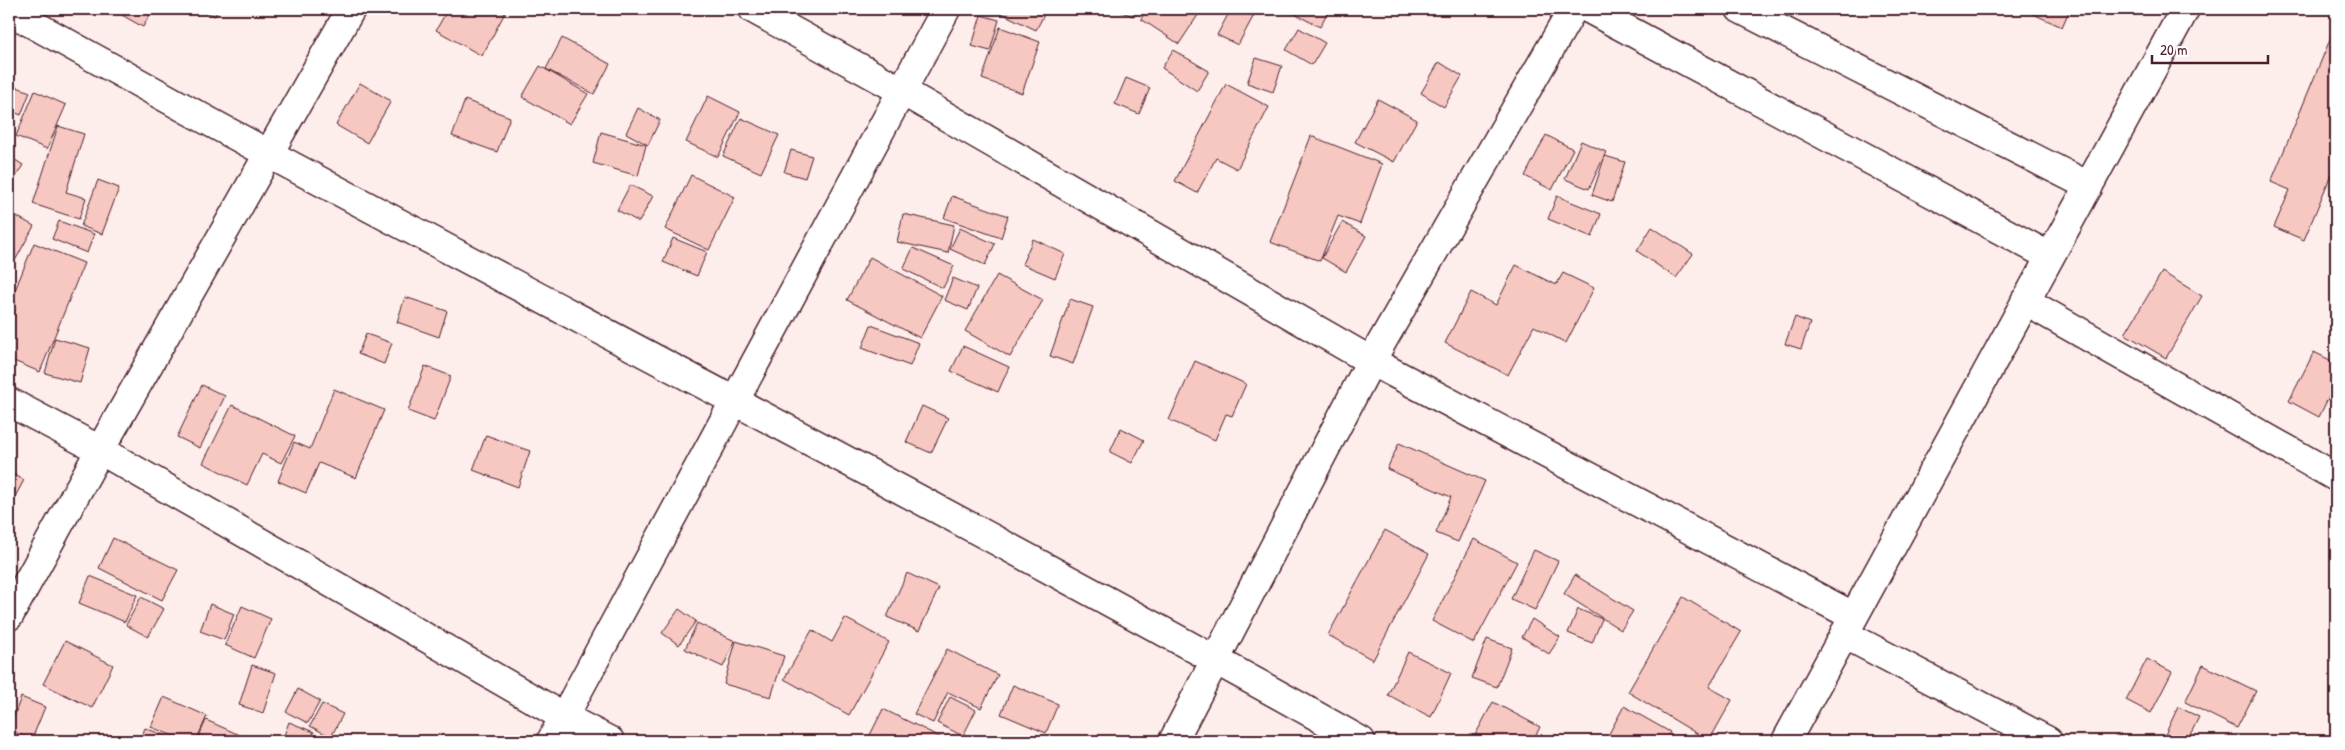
<svg xmlns="http://www.w3.org/2000/svg" width="2345" height="750" font-family="'Patrick Hand',sans-serif">
	<style>
		.building { fill: #f7c7c1; stroke: #4a1f2b }
		.lines { fill: none; stroke-linecap: round; stroke-linejoin: round }
		.minor-casing { stroke: #4a1f2b; stroke-width: 31 }
		.minor { stroke: #fff; stroke-width: 28 }
	</style>
	<rect width="100%" height="100%" fill="#fdeeec"/>
	<filter id="ink" filterUnits="userSpaceOnUse"><feTurbulence type="fractalNoise" baseFrequency=".02" numOctaves="2"/><feDisplacementMap in="SourceGraphic" scale="10" xChannelSelector="R" yChannelSelector="G"/><feConvolveMatrix kernelMatrix="1 2 1 2 8 2 1 2 1" color-interpolation-filters="sRGB"/></filter>
	<g filter="url(#ink)">
		<path class="building" d="M 123,9 L 153,9 L 143,27 L 120,14 Z
			M 199,9 L 218,9 L 215,16 Z
			M 448,9 L 507,9 L 482,56 L 436,30 Z
			M 993,9 L 1047,9 L 1036,30 Z
			M 1113,9 L 1135,9 L 1133,16 Z
			M 1147,9 L 1202,9 L 1179,44 L 1141,19 Z
			M 1231,9 L 1242,9 L 1254,15 L 1238,45 L 1217,35 Z
			M 1285,9 L 1329,9 L 1320,27 Z
			M 2022,9 L 2070,9 L 2062,27 Z
			M 981,15 L 999,20 L 990,51 L 972,46 Z
			M 2336,25 L 2336,163 L 2304,240 L 2274,227 L 2290,190 L 2271,182 Z
			M 1000,27 L 1040,42 L 1022,93 L 982,79 Z
			M 1299,28 L 1325,43 L 1312,65 L 1286,50 Z
			M 562,38 L 610,64 L 594,94 L 546,69 Z
			M 1173,50 L 1209,71 L 1197,91 L 1162,68 Z
			M 1256,58 L 1282,66 L 1273,92 L 1247,83 Z
			M 1439,62 L 1462,76 L 1444,107 L 1421,93 Z
			M 540,66 L 588,94 L 570,124 L 522,97 Z
			M 1126,78 L 1150,88 L 1139,114 L 1115,104 Z
			M 360,83 L 391,101 L 367,143 L 336,125 Z
			M 9,84 L 30,92 L 21,115 L 9,110 Z
			M 1226,84 L 1269,107 L 1237,169 L 1216,158 L 1197,193 L 1175,181 Z
			M 35,91 L 66,105 L 47,149 L 16,136 Z
			M 708,96 L 740,112 L 718,157 L 686,142 Z
			M 1378,99 L 1417,120 L 1394,162 L 1355,142 Z
			M 465,100 L 510,117 L 497,152 L 452,136 Z
			M 638,108 L 660,120 L 648,145 L 626,133 Z
			M 741,118 L 779,135 L 761,173 L 723,156 Z
			M 58,126 L 84,134 L 66,192 L 86,198 L 79,219 L 33,204 Z
			M 601,132 L 646,145 L 638,176 L 593,163 Z
			M 1546,135 L 1573,149 L 1552,190 L 1525,176 Z
			M 1311,136 L 1382,164 L 1360,224 L 1338,216 L 1320,261 L 1270,242 Z
			M 1581,141 L 1606,152 L 1589,189 L 1565,179 Z
			M 791,150 L 812,156 L 805,178 L 784,172 Z
			M 9,156 L 23,165 L 9,188 Z
			M 1605,156 L 1625,162 L 1612,202 L 1592,195 Z
			M 691,175 L 735,197 L 709,250 L 665,229 Z
			M 98,180 L 119,188 L 102,234 L 81,226 Z
			M 630,185 L 653,196 L 639,222 L 617,210 Z
			M 952,196 L 1008,216 L 1001,238 L 944,218 Z
			M 1557,196 L 1601,214 L 1592,237 L 1548,219 Z
			M 9,212 L 34,226 L 16,259 L 9,255 Z
			M 903,214 L 954,225 L 948,253 L 897,242 Z
			M 59,221 L 94,234 L 87,253 L 52,239 Z
			M 1342,222 L 1366,236 L 1346,272 L 1322,258 Z
			M 1652,227 L 1693,254 L 1676,278 L 1637,251 Z
			M 960,228 L 995,244 L 985,265 L 950,249 Z
			M 673,238 L 707,252 L 697,276 L 663,262 Z
			M 1033,239 L 1065,254 L 1055,278 L 1022,264 Z
			M 34,243 L 84,263 L 40,372 L 9,359 L 9,305 Z
			M 913,248 L 954,266 L 943,288 L 903,269 Z
			M 870,257 L 942,296 L 920,338 L 847,300 Z
			M 1516,265 L 1556,285 L 1563,273 L 1594,288 L 1566,343 L 1534,326 L 1508,375 L 1445,343 L 1471,292 L 1496,305 Z
			M 2162,272 L 2202,296 L 2166,358 L 2125,334 Z
			M 997,275 L 1043,300 L 1010,357 L 965,331 Z
			M 953,278 L 977,288 L 968,310 L 944,300 Z
			M 405,297 L 447,311 L 439,337 L 397,322 Z
			M 1070,299 L 1093,307 L 1073,364 L 1050,356 Z
			M 1795,317 L 1810,323 L 1801,349 L 1785,344 Z
			M 871,325 L 919,343 L 910,366 L 862,348 Z
			M 366,334 L 392,343 L 384,364 L 358,354 Z
			M 55,338 L 90,348 L 80,383 L 45,373 Z
			M 963,346 L 1009,367 L 998,392 L 951,371 Z
			M 2314,352 L 2336,363 L 2336,382 L 2319,417 L 2289,401 Z
			M 1195,361 L 1246,384 L 1232,416 L 1226,414 L 1215,440 L 1169,420 Z
			M 425,366 L 451,376 L 434,421 L 408,411 Z
			M 202,385 L 225,396 L 200,448 L 177,437 Z
			M 334,389 L 384,410 L 356,478 L 319,463 L 306,493 L 278,481 L 294,442 L 310,449 Z
			M 232,405 L 295,436 L 281,463 L 262,454 L 247,485 L 203,463 Z
			M 922,406 L 948,418 L 931,453 L 906,442 Z
			M 1121,428 L 1144,440 L 1132,463 L 1110,452 Z
			M 486,435 L 530,451 L 518,487 L 473,470 Z
			M 1399,443 L 1485,481 L 1458,542 L 1436,533 L 1451,497 L 1387,469 Z
			M 9,472 L 24,480 L 9,508 Z
			M 1385,530 L 1429,554 L 1373,660 L 1328,635 Z
			M 113,538 L 178,570 L 162,600 L 99,568 Z
			M 1474,539 L 1517,562 L 1474,643 L 1432,621 Z
			M 1534,550 L 1558,561 L 1535,610 L 1511,599 Z
			M 907,573 L 939,588 L 919,631 L 887,617 Z
			M 1575,575 L 1633,611 L 1621,630 L 1564,594 Z
			M 90,576 L 137,595 L 125,622 L 79,603 Z
			M 141,597 L 164,609 L 148,637 L 126,625 Z
			M 1683,597 L 1741,632 L 1709,687 L 1732,700 L 1709,741 L 1628,692 Z
			M 210,604 L 234,614 L 224,640 L 200,631 Z
			M 242,606 L 271,619 L 254,658 L 225,645 Z
			M 679,609 L 696,621 L 679,645 L 662,633 Z
			M 1578,609 L 1602,619 L 1592,643 L 1568,633 Z
			M 845,618 L 889,642 L 849,715 L 784,679 L 812,630 L 832,642 Z
			M 1532,619 L 1560,637 L 1549,654 L 1522,637 Z
			M 697,623 L 735,641 L 723,667 L 685,649 Z
			M 1487,639 L 1512,648 L 1497,687 L 1472,678 Z
			M 65,641 L 113,665 L 92,708 L 43,684 Z
			M 736,641 L 784,656 L 771,697 L 724,684 Z
			M 947,649 L 998,675 L 981,708 L 948,692 L 933,723 L 914,714 Z
			M 1408,652 L 1451,673 L 1431,717 L 1388,695 Z
			M 2147,659 L 2172,672 L 2151,713 L 2126,700 Z
			M 252,665 L 276,673 L 263,713 L 239,705 Z
			M 2203,665 L 2256,691 L 2237,728 L 2185,702 Z
			M 1013,685 L 1058,704 L 1046,733 L 1001,714 Z
			M 298,689 L 320,701 L 308,723 L 286,712 Z
			M 21,697 L 45,707 L 32,739 L 9,730 Z
			M 164,697 L 207,716 L 196,741 L 186,741 L 151,727 Z
			M 950,697 L 976,710 L 963,736 L 937,723 Z
			M 1493,702 L 1540,727 L 1533,741 L 1472,741 Z
			M 322,704 L 343,714 L 331,737 L 310,726 Z
			M 1624,706 L 1670,732 L 1665,741 L 1605,741 Z
			M 2178,707 L 2199,717 L 2187,741 L 2162,741 Z
			M 883,709 L 948,741 L 867,741 Z
			M 206,720 L 244,737 L 243,741 L 197,741 Z
			M 289,722 L 314,732 L 311,741 L 282,741 Z
			M 145,728 L 179,741 L 140,741 Z"/>
		<g class="lines">
			<g class="minor-casing">
				<path id="minor" d="M 753,9 L 902,91 L 1371,361 L 1853,616
					M 1589,9 L 2049,256
					M 1740,9 L 2089,186
					M 9,11 C 97,59 184,109 273,156 C 636,350 1002,539 1361,741
					M 2025,301 L 2336,477
					M 9,402 L 100,450 L 564,717 L 610,741
					M 9,616 L 100,450 L 351,9
					M 1844,634 L 2048,741
					M 551,741 L 946,9
					M 1173,741 L 1371,361 L 1573,9
					M 1786,741 L 2185,9"/>
			</g>
			<use href="#minor" class="minor"/>
		</g>
	</g>
	<rect width="2345" height="750" fill="none" stroke="#fff" stroke-width="30"/>
	<rect x="15" y="15" width="2315" height="720" fill="none" stroke="#4a1f2b" stroke-width="2" filter="url(#ink)"/>
	<path d="M2152 55v8h116v-8" fill="none" stroke="#4a1f2b" stroke-width="2.5"/>
	<text x="2160" y="55" font-size="15" fill="#4a1f2b" stroke="#ffffff" stroke-width="4" paint-order="stroke">20 m</text>
</svg>
